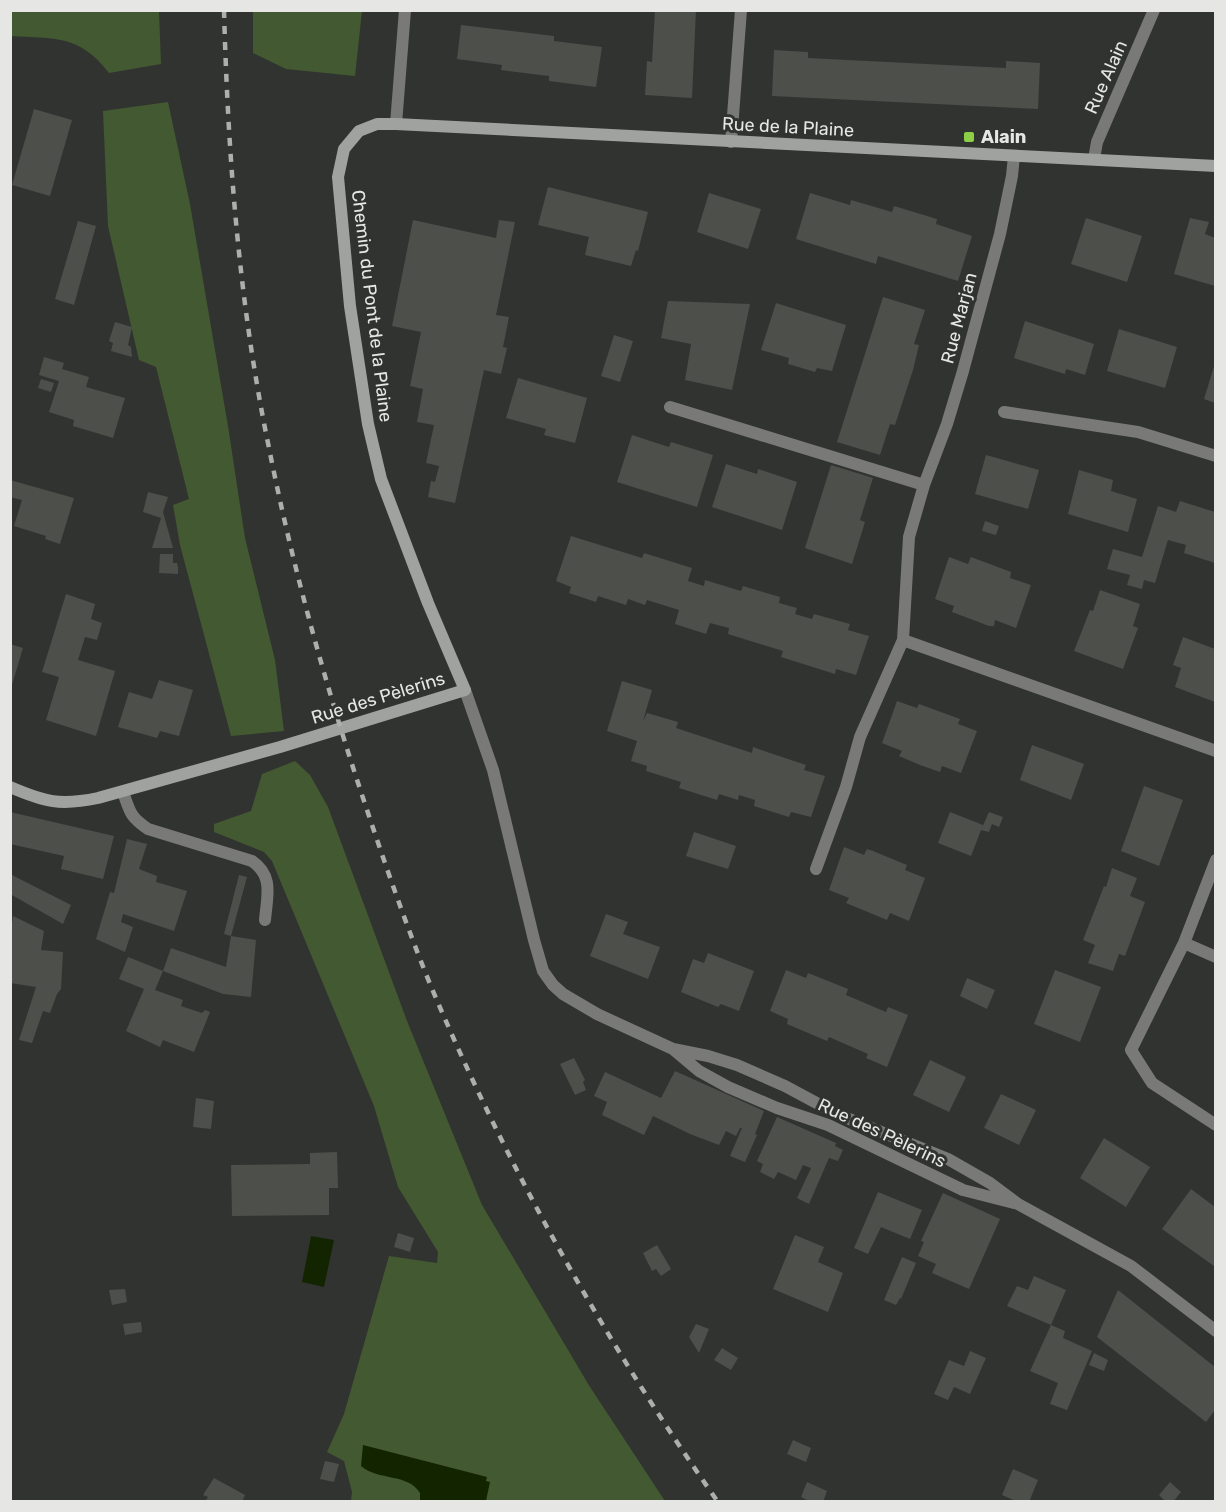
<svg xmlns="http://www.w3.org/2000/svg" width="1226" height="1512" font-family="Rubik,sans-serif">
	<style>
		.green { fill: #435931 }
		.water { fill: #132500 }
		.building { fill: #4d4f4b }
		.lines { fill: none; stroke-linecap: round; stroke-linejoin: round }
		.street { stroke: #797a78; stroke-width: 12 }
		.secondary { stroke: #a0a29f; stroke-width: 12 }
		.rail { stroke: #aeafad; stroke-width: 4.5; stroke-dasharray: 8 8; stroke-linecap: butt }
		.poi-dot { fill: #8cce45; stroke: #313330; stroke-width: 2 }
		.labels { text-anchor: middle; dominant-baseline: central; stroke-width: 6; stroke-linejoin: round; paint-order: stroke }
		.street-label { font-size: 18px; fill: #e6e7e5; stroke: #313330 }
		.poi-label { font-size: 18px; font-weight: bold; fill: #e6e7e5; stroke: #313330; text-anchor: start }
	</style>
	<rect width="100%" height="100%" fill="#313330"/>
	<path class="green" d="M 10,11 L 159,11 L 161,64 L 109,73 C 79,34 55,39 11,36 Z
		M 253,11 L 362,11 L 355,76 L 286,69 L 253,53 Z
		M 168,102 L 190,204 L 228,426 L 245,538 L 275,660 L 284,731 L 231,736 L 180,545 L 173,505 L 189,499 L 156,367 L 139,360 L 108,226 L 103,111 Z
		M 295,761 L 310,775 L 328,807 L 407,1021 L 482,1205 L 590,1387 L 665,1501 L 351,1501 L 352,1492 L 344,1461 L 327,1452 L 344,1414 L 389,1256 L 437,1263 L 438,1252 L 398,1187 L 374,1106 L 272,861 L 264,852 L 214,832 L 214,824 L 251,811 L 262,774 Z"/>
	<path class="water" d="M 311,1236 L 334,1240 L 324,1287 L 302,1282 Z
		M 363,1445 L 487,1477 L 486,1481 L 490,1482 L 486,1501 L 420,1501 L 420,1493 C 408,1473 378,1481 361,1466 Z"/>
	<path class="building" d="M 655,10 L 696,10 L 692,98 L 645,95 L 647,61 L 652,62 Z
		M 461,25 L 554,36 L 554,41 L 602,47 L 596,87 L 549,81 L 549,76 L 501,70 L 502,65 L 457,59 Z
		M 774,50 L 808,52 L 808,58 L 1006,68 L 1006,61 L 1040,63 L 1038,109 L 772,96 Z
		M 34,109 L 72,120 L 50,196 L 12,185 Z
		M 548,187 L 648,212 L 638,251 L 636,250 L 631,266 L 585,255 L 589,237 L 538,225 Z
		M 709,193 L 761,209 L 748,249 L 697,232 Z
		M 810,193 L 850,205 L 851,200 L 892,212 L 894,206 L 937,219 L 936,224 L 972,236 L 958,281 L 878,256 L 876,264 L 796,239 Z
		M 1086,218 L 1142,236 L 1127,282 L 1071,264 Z
		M 1190,218 L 1209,222 L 1205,234 L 1215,238 L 1215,286 L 1174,274 Z
		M 413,220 L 496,238 L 499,220 L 515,222 L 496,315 L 509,317 L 503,347 L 507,348 L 501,374 L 484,370 L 455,503 L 428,497 L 431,481 L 435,482 L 439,466 L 426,463 L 434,425 L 417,422 L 423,389 L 410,386 L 421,332 L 392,326 Z
		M 78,221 L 96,226 L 74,305 L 55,299 Z
		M 883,297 L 925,310 L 914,344 L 919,345 L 913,370 L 895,425 L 890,424 L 880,455 L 837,442 Z
		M 668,301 L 750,304 L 732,390 L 685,380 L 691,344 L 661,338 Z
		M 776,303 L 846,325 L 832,371 L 817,368 L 815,372 L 795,366 L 788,364 L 789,358 L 761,350 Z
		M 1025,321 L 1094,344 L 1085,375 L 1066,369 L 1065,374 L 1014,358 Z
		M 115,322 L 132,327 L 128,345 L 131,347 L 132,357 L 111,351 L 113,343 L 109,341 Z
		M 1119,329 L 1177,347 L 1165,388 L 1107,371 Z
		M 614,335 L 633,341 L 620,382 L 601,376 Z
		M 44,357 L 64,363 L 62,369 L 89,377 L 86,387 L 125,398 L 113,438 L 73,426 L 74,420 L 49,412 L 59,381 L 39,375 Z
		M 1215,363 L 1215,403 L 1204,399 Z
		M 518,378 L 587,398 L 575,443 L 544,435 L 546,429 L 506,418 Z
		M 41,379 L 54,383 L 51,392 L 38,388 Z
		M 632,435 L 669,447 L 671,442 L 713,455 L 697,507 L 617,482 Z
		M 986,455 L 1039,470 L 1028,509 L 975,494 Z
		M 726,464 L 757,474 L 758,469 L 797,482 L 782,530 L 712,507 Z
		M 831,465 L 873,478 L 860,520 L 865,522 L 852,564 L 805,548 Z
		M 1079,470 L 1113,480 L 1111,491 L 1137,499 L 1128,532 L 1068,514 Z
		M 10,480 L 74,498 L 60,544 L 45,539 L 46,536 L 14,526 L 22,500 L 10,497 Z
		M 148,492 L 168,497 L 163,512 L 173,548 L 152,548 L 161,518 L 143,512 Z
		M 1180,501 L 1215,512 L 1215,563 L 1184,553 L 1186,545 L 1168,540 L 1155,583 L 1144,580 L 1142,589 L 1127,585 L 1130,575 L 1107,569 L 1113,549 L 1142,557 L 1158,506 L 1176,512 Z
		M 985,521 L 999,526 L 996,535 L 982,531 Z
		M 571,536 L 642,558 L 644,553 L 692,568 L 688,581 L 704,586 L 705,580 L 741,591 L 743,586 L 780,597 L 779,603 L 797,608 L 795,614 L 812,619 L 814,614 L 850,624 L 848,630 L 869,636 L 856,675 L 836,669 L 835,674 L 781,657 L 783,651 L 728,634 L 729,628 L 710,623 L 706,634 L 675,624 L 679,610 L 647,600 L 645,605 L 628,599 L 626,605 L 598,596 L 596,602 L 569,593 L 571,587 L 556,581 Z
		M 160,554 L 173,554 L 173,563 L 177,563 L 178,567 L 178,574 L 159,573 Z
		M 949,557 L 968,564 L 971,557 L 1011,572 L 1010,578 L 1031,585 L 1016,628 L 995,620 L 994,626 L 989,626 L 952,612 L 954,606 L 935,599 Z
		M 1100,590 L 1140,604 L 1133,626 L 1138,628 L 1123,669 L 1074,651 L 1090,610 L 1093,611 Z
		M 66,594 L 95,604 L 91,619 L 102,623 L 97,640 L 85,637 L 78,660 L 115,671 L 96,736 L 46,720 L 59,677 L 42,672 Z
		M 1183,637 L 1215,649 L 1215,702 L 1175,687 L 1181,668 L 1173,665 Z
		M 10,644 L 23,648 L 11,688 L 10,688 Z
		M 159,680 L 193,690 L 179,736 L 160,731 L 157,738 L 118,727 L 129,692 L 152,699 Z
		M 622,681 L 652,690 L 643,721 L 647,713 L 678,722 L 676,728 L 752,753 L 753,747 L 770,753 L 806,765 L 804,770 L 825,776 L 811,817 L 791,812 L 789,817 L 754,806 L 755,800 L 739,795 L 738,800 L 719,794 L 717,800 L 679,788 L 681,782 L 646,771 L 647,766 L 631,761 L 637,741 L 607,731 Z
		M 897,701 L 917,708 L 919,704 L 960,719 L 958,724 L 977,731 L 961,773 L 942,766 L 940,772 L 920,765 L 899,756 L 902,751 L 882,743 Z
		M 1032,745 L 1084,764 L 1071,800 L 1020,780 Z
		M 1144,786 L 1183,800 L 1159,866 L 1121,851 Z
		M 10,812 L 114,836 L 103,879 L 61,869 L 64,856 L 10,844 Z
		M 950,812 L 983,825 L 971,856 L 938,843 Z
		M 989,812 L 1003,817 L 999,827 L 992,824 L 989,832 L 981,830 Z
		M 694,832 L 736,846 L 728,869 L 686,856 Z
		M 127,839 L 147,844 L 139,869 L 157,876 L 156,882 L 187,891 L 174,931 L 123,914 L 121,922 L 133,927 L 125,952 L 96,939 L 110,892 L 114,893 Z
		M 844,847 L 864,855 L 867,849 L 873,851 L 907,865 L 905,870 L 925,878 L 909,921 L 890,913 L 887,920 L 846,903 L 849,898 L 829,890 Z
		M 1112,868 L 1137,878 L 1130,896 L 1145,902 L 1125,956 L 1119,954 L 1113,971 L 1088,963 L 1095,945 L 1083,940 L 1104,886 L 1106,887 Z
		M 10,874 L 71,905 L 63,924 L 10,894 Z
		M 239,875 L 247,877 L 231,936 L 256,940 L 251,997 L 223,994 L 163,971 L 171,948 L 226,967 L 231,936 L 224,934 Z
		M 606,914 L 628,922 L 623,934 L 660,947 L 648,979 L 590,956 Z
		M 13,916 L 44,931 L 41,950 L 63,952 L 61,989 L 57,994 L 50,1013 L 43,1011 L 32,1043 L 19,1040 L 36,987 L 10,983 L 10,938 Z
		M 708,953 L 754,971 L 739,1011 L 721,1004 L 718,1007 L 681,992 L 693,959 L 704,963 Z
		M 128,957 L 163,971 L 155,990 L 183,1000 L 181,1006 L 202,1013 L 205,1010 L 210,1012 L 194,1052 L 163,1040 L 160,1047 L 126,1031 L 144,989 L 119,979 Z
		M 786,970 L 806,978 L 808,973 L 848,989 L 846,995 L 886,1012 L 888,1007 L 908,1015 L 887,1067 L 866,1058 L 868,1054 L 829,1037 L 827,1041 L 787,1024 L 788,1019 L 770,1011 Z
		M 1055,970 L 1101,987 L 1080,1042 L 1034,1024 Z
		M 967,978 L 995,990 L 987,1009 L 960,996 Z
		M 574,1058 L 585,1080 L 583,1082 L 586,1090 L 575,1095 L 560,1064 Z
		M 930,1060 L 966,1077 L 949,1112 L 913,1095 Z
		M 675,1071 L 764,1111 L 755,1134 L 757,1135 L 745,1162 L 730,1156 L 742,1128 L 740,1128 L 736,1136 L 726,1131 L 719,1145 L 690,1134 L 653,1116 L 644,1135 L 602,1115 L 607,1102 L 594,1096 L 605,1072 L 661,1098 Z
		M 1001,1094 L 1036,1110 L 1019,1145 L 984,1128 Z
		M 196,1098 L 214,1101 L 211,1129 L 193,1127 Z
		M 777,1117 L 836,1143 L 835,1146 L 843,1150 L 838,1161 L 829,1158 L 809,1204 L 797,1198 L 811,1168 L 803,1165 L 796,1180 L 778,1172 L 774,1179 L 760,1172 L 763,1164 L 757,1161 Z
		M 1104,1138 L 1150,1167 L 1126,1207 L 1080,1178 Z
		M 337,1152 L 338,1188 L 329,1188 L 329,1215 L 232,1216 L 231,1165 L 310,1164 L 310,1153 Z
		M 1191,1189 L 1215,1207 L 1215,1264 L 1214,1266 L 1162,1229 Z
		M 878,1192 L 922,1210 L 910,1239 L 881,1227 L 868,1254 L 854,1248 Z
		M 943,1193 L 1000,1219 L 969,1289 L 932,1273 L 936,1264 L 918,1256 L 924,1242 L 921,1241 Z
		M 398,1233 L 414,1238 L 410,1252 L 394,1247 Z
		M 795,1235 L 824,1247 L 818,1262 L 843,1273 L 828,1312 L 773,1289 Z
		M 657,1245 L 671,1269 L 661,1276 L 656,1269 L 652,1271 L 643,1253 Z
		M 902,1257 L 916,1263 L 901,1299 L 900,1298 L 896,1305 L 884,1300 Z
		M 1034,1276 L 1066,1290 L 1051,1325 L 1007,1306 L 1017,1286 L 1028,1290 Z
		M 125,1289 L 127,1302 L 112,1305 L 109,1290 Z
		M 1118,1290 L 1215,1367 L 1215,1410 L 1206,1422 L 1097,1337 Z
		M 141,1322 L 142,1332 L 125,1335 L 123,1324 Z
		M 696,1324 L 709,1329 L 699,1353 L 689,1337 Z
		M 1051,1325 L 1065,1331 L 1063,1338 L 1092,1351 L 1067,1410 L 1050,1404 L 1058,1383 L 1030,1371 Z
		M 722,1348 L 738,1358 L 731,1370 L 714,1360 Z
		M 970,1351 L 986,1358 L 970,1394 L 954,1387 L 948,1400 L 934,1394 L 949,1360 L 964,1366 Z
		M 1094,1353 L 1108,1360 L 1104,1371 L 1089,1365 Z
		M 793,1440 L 811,1448 L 806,1462 L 787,1454 Z
		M 325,1461 L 339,1464 L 334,1482 L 320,1479 Z
		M 1013,1469 L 1038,1480 L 1029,1502 L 1018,1502 L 1002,1495 Z
		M 214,1478 L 245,1495 L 242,1502 L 205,1502 L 208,1497 L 203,1495 Z
		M 807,1482 L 827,1491 L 823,1502 L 811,1502 L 801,1497 Z
		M 1170,1482 L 1181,1492 L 1173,1502 L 1166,1502 L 1159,1495 Z"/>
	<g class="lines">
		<path class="street" d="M 396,124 L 405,10
			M 731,142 L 741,10
			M 1094,159 L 1097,142 L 1154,10
			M 670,407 L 924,485
			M 1004,412 L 1138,432 L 1216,456
			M 903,640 L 909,537 L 924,485 L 947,424 L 963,371 L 1000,234 L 1012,176 L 1014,156
			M 465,690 L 493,770 L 534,940 L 543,971 L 553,985 L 563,994 L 597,1014 L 673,1049 L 708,1056 L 737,1065 L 785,1086 L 837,1114 L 948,1159 L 990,1183 L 1018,1204 L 1131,1266 L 1216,1331
			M 123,792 C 130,812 130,817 148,829 L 252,861 C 274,876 267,896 265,920
			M 1216,860 L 1184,943 L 1131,1050 L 1152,1083 L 1216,1125
			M 816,869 L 846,787 L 860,737 L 903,640 L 1216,751
			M 1184,943 L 1216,957
			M 674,1050 L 699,1071 L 728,1087 L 777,1108 L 828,1125 L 963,1190 L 1014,1203"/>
		<path class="secondary" d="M 10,787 C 45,802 60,806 98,798 L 280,747 L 465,690 L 428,603 L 381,479 L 368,424 L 350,306 L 338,177 L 344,149 L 359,131 L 377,124 L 396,124 L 1216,166"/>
		<path class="rail" d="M 224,10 C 228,157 239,304 269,448 C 293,569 326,687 365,804 C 385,864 406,925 430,984 C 507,1167 604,1340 718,1502"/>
	</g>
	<rect class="poi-dot" x="963" y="131" width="12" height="12" rx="3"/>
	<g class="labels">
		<g class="street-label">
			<text transform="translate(1106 77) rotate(-66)">Rue Alain</text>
			<text transform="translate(788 127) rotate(3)">Rue de la Plaine</text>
			<text transform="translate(372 306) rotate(83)">Chemin du Pont de la Plaine</text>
			<text transform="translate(959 318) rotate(-75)">Rue Marjan</text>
			<text transform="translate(378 698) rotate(-17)">Rue des Pèlerins</text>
			<text transform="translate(882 1133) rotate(25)">Rue des Pèlerins</text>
		</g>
		<g class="poi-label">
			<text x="981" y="137">Alain</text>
		</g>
	</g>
	<rect width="1226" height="1512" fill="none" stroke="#e6e7e5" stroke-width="24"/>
</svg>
